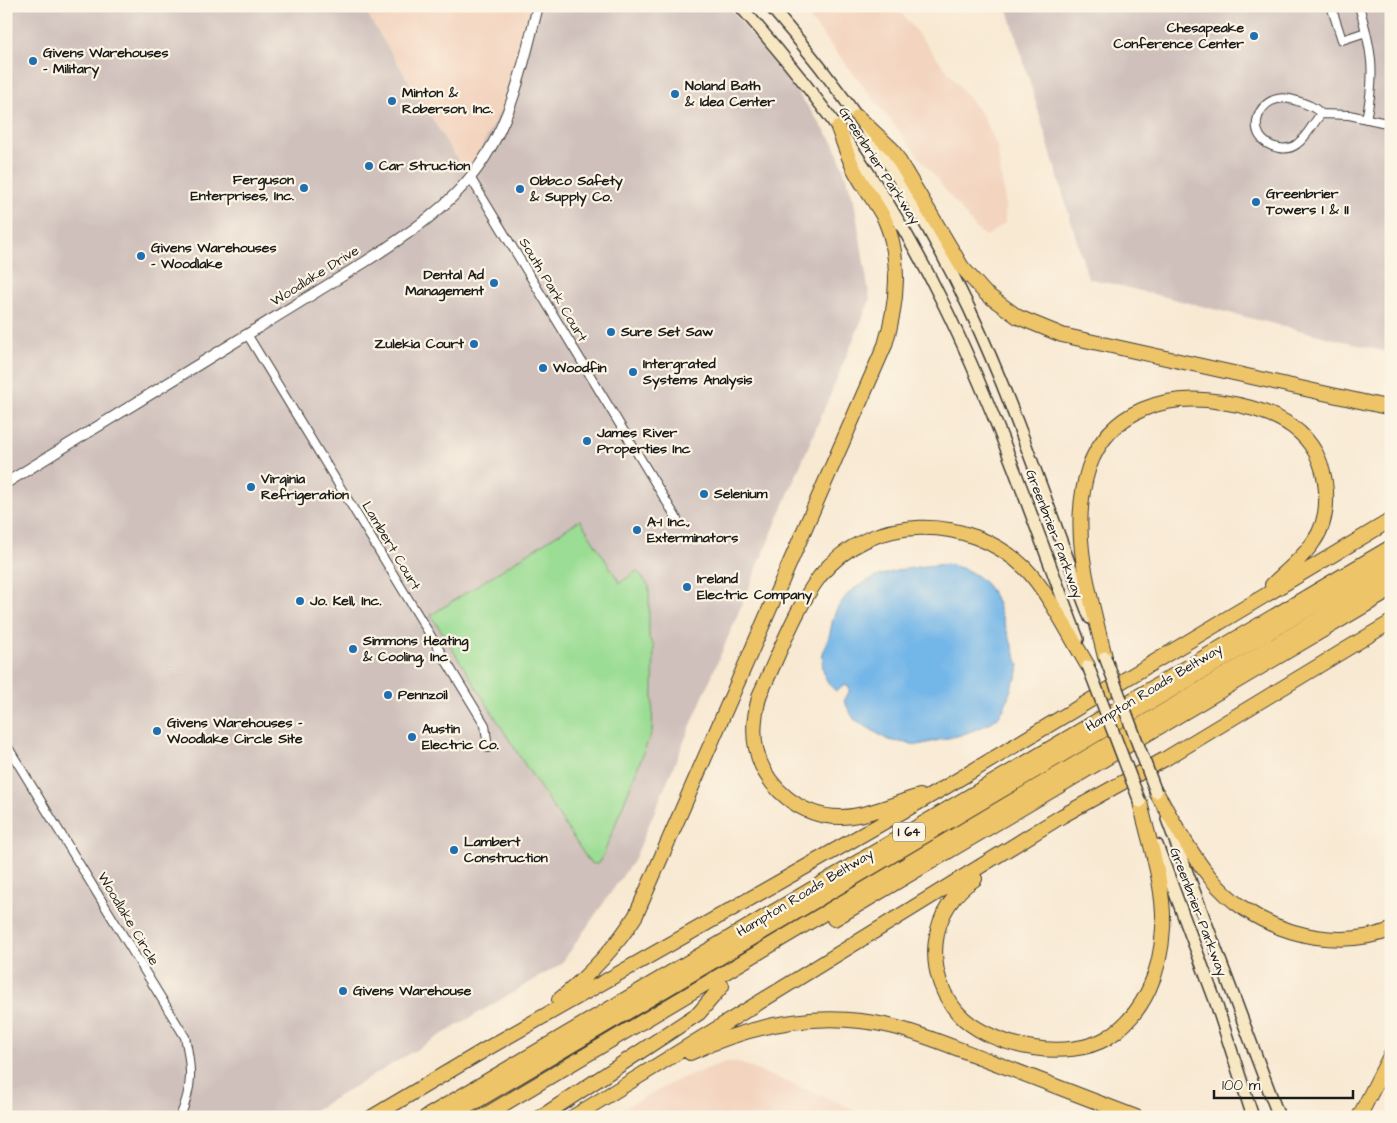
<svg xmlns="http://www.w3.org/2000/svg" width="1397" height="1123" font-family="'Architects Daughter',sans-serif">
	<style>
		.built { fill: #f3d4bf }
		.industrial { fill: #cfc0bb }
		.green { fill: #9bdd94; stroke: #5c7c58 }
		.water { fill: #73b6e8; stroke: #486982 }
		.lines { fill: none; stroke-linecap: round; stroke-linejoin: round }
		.minor-casing { stroke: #3d3b37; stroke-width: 10 }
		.tertiary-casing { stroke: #3d3b37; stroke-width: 12 }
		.secondary-casing { stroke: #3d3b37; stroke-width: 14 }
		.motorway-casing { stroke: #3d3b37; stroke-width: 16 }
		.minor { stroke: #fff; stroke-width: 8 }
		.tertiary { stroke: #fff; stroke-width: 10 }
		.secondary { stroke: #f8e7c3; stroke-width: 11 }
		.motorway { stroke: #eec469; stroke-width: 14 }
		.secondary-bridge-casing { stroke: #3d3b37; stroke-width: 14; stroke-linecap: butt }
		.secondary-bridge { stroke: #f8e7c3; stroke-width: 11 }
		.poi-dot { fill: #1f6fb2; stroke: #fcf5e5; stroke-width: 2 }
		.labels { text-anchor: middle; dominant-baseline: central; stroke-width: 4.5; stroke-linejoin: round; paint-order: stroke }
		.shield { fill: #fcf5e5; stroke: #5f5d58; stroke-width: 1 }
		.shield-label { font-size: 12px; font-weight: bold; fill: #1c1c1c }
		.poi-label { font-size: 14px; font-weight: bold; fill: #1c1c1c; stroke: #fcf5e5; text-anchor: start }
		.street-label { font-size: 14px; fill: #1c1c1c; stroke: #fcf5e5 }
	</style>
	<rect width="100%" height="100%" fill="#fcf5e5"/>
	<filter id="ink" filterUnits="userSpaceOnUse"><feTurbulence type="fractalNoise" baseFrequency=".02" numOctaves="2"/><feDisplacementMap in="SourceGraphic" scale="10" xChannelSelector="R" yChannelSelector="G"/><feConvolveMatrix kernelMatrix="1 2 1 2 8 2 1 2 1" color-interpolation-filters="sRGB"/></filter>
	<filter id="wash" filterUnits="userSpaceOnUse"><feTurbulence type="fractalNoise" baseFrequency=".0096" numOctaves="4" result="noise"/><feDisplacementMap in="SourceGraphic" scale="20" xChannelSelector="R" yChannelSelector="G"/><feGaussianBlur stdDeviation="1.12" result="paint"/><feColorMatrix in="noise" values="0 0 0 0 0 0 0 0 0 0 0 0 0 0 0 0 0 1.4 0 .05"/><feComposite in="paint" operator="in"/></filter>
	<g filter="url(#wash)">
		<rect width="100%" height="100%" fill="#f8e9d3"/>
		<path class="built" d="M 362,6 L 531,6 L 504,103 L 479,152 L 465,172 Z
			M 800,6 L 896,6 L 982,115 L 997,146 L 1005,203 L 1005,223 L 986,236 L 977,230 Z
			M 725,1062 L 737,1062 L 854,1109 L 855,1117 L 607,1117 L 677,1080 Z"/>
		<path class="industrial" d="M 6,6 L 362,6 L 465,172 L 479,152 L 504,103 L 531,6 L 729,6 L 806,104 L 835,145 L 854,200 L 870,300 L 635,858 L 561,964 L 303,1117 L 6,1117 Z
			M 1007,6 L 1391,6 L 1391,353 L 1088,278 Z"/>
		<path class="green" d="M 580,520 L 620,583 L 637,571 L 649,586 L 649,638 L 654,647 L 652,731 L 601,861 L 596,864 L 590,863 L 527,768 L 431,615 Z"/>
		<path class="water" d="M 947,564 L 965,569 L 977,576 L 987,585 L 995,597 L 1019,665 L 1017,678 L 1013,683 L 1004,709 L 996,719 L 982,727 L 961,735 L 918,745 L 888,740 L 854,719 L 844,701 L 849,692 L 849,686 L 845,685 L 836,691 C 821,680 819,657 827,642 C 832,631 831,619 837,609 C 856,572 911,567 947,564 Z"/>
	</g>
	<g filter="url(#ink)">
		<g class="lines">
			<g class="minor-casing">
				<path id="minor" d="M 1331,6 L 1342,40 L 1366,32
					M 1359,6 C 1372,50 1376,74 1366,119
					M 1321,114 C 1315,106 1303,103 1294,100 C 1257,88 1240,141 1279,148 C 1285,149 1292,148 1297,144 C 1307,137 1313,123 1321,114 L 1349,115 L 1391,124
					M 470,177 L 677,519
					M 247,334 L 485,725 L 488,748
					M 6,744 L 185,1037 C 192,1069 193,1086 180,1117"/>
			</g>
			<g class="tertiary-casing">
				<path id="tertiary" d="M 6,483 L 365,262 C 410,233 456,203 485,157 C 514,112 525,57 538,6"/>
			</g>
			<g class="secondary-casing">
				<path id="secondary" d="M 740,6 C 821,97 891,196 944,305 C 997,413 1035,527 1078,639
					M 770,6 C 850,98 917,198 969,308 C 1016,408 1050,515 1090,618
					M 1167,819 L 1279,1117
					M 1157,845 L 1215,1000 L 1253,1117"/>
			</g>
			<g class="motorway-casing">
				<path id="motorway" d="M 858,117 L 892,149 L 962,267 L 985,293 L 1018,317 L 1062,335 L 1391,408
					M 1105,657 C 1090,595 1068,530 1089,467 C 1110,409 1167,393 1222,402 C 1275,410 1322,430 1326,491 C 1327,508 1324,527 1314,541 C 1303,558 1286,571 1272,585
					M 1156,792 C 1173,820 1188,850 1209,876 C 1250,929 1328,953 1391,930
					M 920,796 C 895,803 868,816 842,817 C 801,818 764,787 756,748 C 752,729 755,712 760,694 C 778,657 795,609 820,576 C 870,513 968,513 1025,568 C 1047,590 1071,638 1088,666
					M 975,879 C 954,892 939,915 936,940 C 932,969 942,999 964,1019 C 997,1048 1068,1061 1107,1038 C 1145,1014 1161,971 1163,928 C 1165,886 1149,842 1140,802
					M 834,919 L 1391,590
					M 559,1000 C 589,975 615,949 636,915 L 885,345 C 897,306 902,259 885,220 C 876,202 862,186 853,167 C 847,154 843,141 838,128
					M 690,1053 C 753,1024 821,1010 890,1026 C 924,1034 957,1049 990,1061 C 1039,1080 1087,1098 1136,1117
					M 372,1117 L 488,1048 L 944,788 L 1391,520
					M 426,1117 L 1391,547
					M 450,1117 L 1391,560
					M 482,1117 L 1391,576
					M 541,1117 L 699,1013 L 722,986
					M 573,1117 L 1062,816 L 1165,759 L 1391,622
					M 1359,1117 L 1391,1054"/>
			</g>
			<use href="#minor" class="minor"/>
			<use href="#tertiary" class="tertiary"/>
			<use href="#secondary" class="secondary"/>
			<use href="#motorway" class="motorway"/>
			<g class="secondary-bridge-casing">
				<path id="secondary-bridge" d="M 1105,657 L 1156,792
					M 1088,666 L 1140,802"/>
			</g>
			<use href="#secondary-bridge" class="secondary-bridge"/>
		</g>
	</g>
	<g class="poi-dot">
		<circle cx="1254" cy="36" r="5"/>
		<circle cx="33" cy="61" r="5"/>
		<circle cx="675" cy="94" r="5"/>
		<circle cx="392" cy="101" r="5"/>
		<circle cx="369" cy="166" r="5"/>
		<circle cx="304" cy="188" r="5"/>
		<circle cx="520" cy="189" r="5"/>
		<circle cx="1256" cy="202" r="5"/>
		<circle cx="141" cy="256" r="5"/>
		<circle cx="494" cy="283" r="5"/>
		<circle cx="611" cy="332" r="5"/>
		<circle cx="474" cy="344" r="5"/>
		<circle cx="543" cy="368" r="5"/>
		<circle cx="633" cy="372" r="5"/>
		<circle cx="587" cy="441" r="5"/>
		<circle cx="251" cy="487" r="5"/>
		<circle cx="704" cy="494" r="5"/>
		<circle cx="637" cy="530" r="5"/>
		<circle cx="687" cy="587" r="5"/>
		<circle cx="300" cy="601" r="5"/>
		<circle cx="353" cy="649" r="5"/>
		<circle cx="388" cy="695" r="5"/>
		<circle cx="157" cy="731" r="5"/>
		<circle cx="412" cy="737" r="5"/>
		<circle cx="454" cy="850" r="5"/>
		<circle cx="343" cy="991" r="5"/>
	</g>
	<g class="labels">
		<rect class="shield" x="893" y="822.5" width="32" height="19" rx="4"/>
		<g class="shield-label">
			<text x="909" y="832">I 64</text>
		</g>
		<g class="poi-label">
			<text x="1244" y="28" text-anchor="end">Chesapeake<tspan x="1244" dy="16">Conference Center</tspan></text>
			<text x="43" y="53">Givens Warehouses<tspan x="43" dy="16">- Military</tspan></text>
			<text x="685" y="86">Noland Bath<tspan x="685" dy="16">&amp; Idea Center</tspan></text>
			<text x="402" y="93">Minton &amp;<tspan x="402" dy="16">Roberson, Inc.</tspan></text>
			<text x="379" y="166">Car Struction</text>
			<text x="294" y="180" text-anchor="end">Ferguson<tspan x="294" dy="16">Enterprises, Inc.</tspan></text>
			<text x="530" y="181">Obbco Safety<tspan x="530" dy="16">&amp; Supply Co.</tspan></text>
			<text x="1266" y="194">Greenbrier<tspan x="1266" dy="16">Towers I &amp; II</tspan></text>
			<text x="151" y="248">Givens Warehouses<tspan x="151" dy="16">- Woodlake</tspan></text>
			<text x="484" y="275" text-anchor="end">Dental Ad<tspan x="484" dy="16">Management</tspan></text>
			<text x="621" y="332">Sure Set Saw</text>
			<text x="464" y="344" text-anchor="end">Zulekia Court</text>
			<text x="643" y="364">Intergrated<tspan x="643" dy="16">Systems Analysis</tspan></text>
			<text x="553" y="368">Woodfin</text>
			<text x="597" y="433">James River<tspan x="597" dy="16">Properties Inc</tspan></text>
			<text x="261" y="479">Virginia<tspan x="261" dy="16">Refrigeration</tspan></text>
			<text x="714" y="494">Selenium</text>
			<text x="647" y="522">A-1 Inc.,<tspan x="647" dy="16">Exterminators</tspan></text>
			<text x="697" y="579">Ireland<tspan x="697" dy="16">Electric Company</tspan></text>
			<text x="310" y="601">Jo. Kell, Inc.</text>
			<text x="363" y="641">Simmons Heating<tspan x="363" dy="16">&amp; Cooling, Inc</tspan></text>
			<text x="398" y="695">Pennzoil</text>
			<text x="167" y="723">Givens Warehouses -<tspan x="167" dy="16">Woodlake Circle Site</tspan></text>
			<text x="422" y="729">Austin<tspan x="422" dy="16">Electric Co.</tspan></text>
			<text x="464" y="842">Lambert<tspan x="464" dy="16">Construction</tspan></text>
			<text x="353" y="991">Givens Warehouse</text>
		</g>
		<g class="street-label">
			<text transform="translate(879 166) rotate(57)">Greenbrier Parkway</text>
			<text transform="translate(315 276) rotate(-32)">Woodlake Drive</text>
			<text transform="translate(553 290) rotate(59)">South Park Court</text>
			<text transform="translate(1054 534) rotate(69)">Greenbrier Parkway</text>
			<text transform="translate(391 546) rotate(59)">Lambert Court</text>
			<text transform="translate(1154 688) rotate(-31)">Hampton Roads Beltway</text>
			<text transform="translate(805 893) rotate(-31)">Hampton Roads Beltway</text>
			<text transform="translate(1198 912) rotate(69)">Greenbrier Parkway</text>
			<text transform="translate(128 919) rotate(59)">Woodlake Circle</text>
		</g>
	</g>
	<rect width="1397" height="1123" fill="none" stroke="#fcf5e5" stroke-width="25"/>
	<path d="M1214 1090v8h139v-8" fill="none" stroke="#1c1c1c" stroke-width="2.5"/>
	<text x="1222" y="1090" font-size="15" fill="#1c1c1c" stroke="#fcf5e5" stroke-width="4" paint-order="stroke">100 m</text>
</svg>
